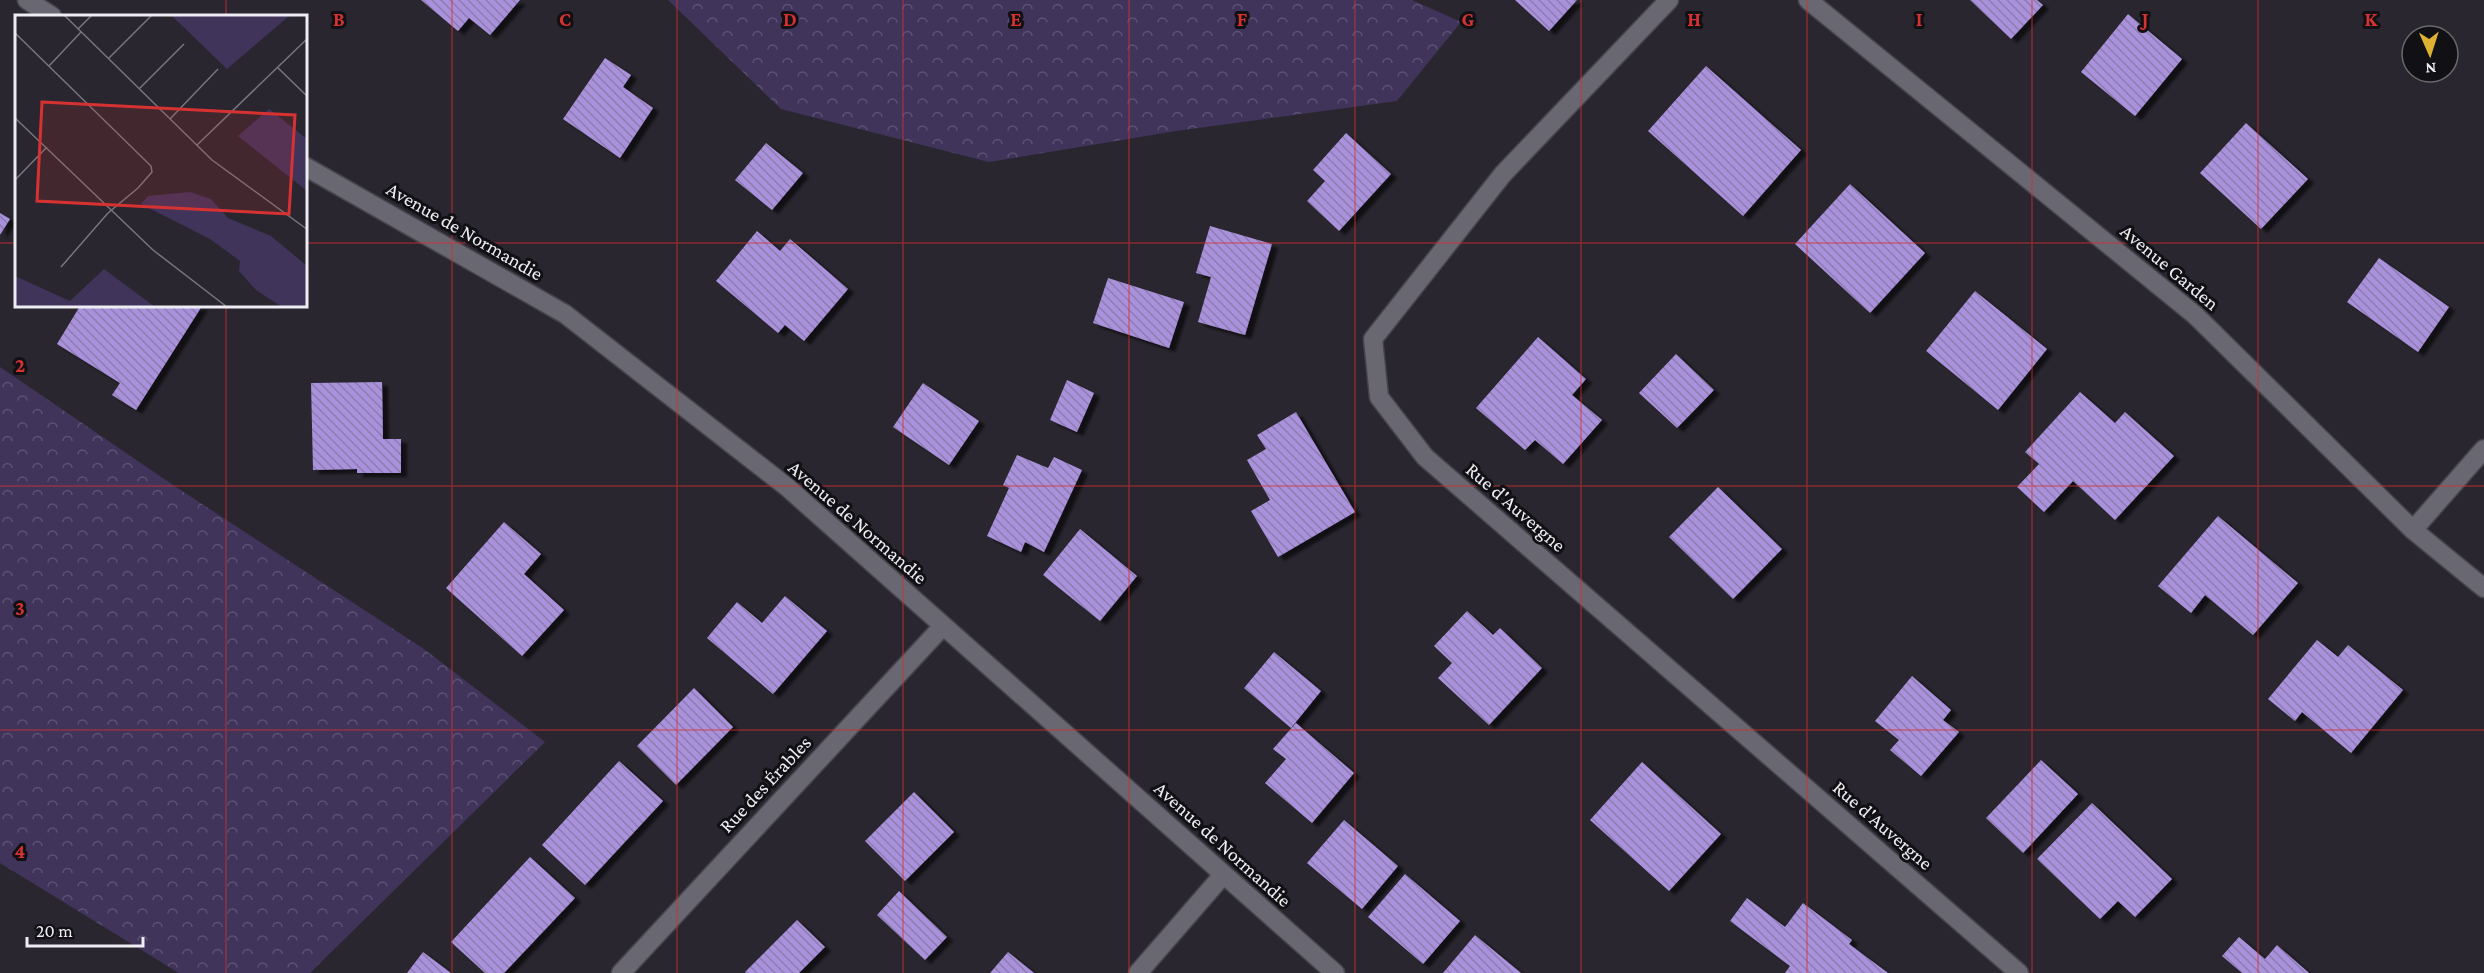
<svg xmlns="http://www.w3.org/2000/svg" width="2484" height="973" font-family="'Crimson Pro',serif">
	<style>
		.forest { fill: url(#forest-crowns) }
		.building { fill: url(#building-back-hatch); filter: url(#shadow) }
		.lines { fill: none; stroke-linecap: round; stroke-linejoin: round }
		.minor-casing { stroke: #46444c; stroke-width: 21 }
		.minor { stroke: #696771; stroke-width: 18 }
		.grid { fill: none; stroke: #d73232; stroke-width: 1.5; stroke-opacity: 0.55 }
		.labels { text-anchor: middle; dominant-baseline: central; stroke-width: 6; stroke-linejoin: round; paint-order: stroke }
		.street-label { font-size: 20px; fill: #eeedf3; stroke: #111014 }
		.inset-road { fill: none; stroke: #78767d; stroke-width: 1.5 }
		.view { fill: #d73232; fill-opacity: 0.15; stroke: #d73232; stroke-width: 3 }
		.inset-edge { fill: none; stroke: #eeedf3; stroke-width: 3 }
		.grid-label { font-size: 20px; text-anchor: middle; font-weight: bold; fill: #d73232; stroke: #111014; stroke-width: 6; stroke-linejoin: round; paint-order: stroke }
	</style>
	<defs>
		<pattern id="forest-crowns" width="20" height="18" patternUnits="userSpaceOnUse" patternTransform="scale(1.5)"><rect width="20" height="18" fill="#40345b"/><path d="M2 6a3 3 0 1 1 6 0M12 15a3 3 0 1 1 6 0" fill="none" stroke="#5c5273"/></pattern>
		<pattern id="building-back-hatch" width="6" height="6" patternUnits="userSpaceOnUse" patternTransform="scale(1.5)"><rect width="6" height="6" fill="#a992db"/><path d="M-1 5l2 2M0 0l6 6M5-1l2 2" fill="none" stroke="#8c7caf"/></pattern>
		<filter id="shadow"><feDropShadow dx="6" dy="4" stdDeviation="1.5" flood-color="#0009"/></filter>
	</defs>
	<rect width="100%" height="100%" fill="#29262f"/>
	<path class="forest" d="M 668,0 L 1412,0 L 1461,22 L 1397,101 L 1176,131 L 989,162 L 781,109 Z
		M 0,367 L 176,487 L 424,649 L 545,742 L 310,973 L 179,973 L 0,863 Z"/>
	<path class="building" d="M 421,0 L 520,0 L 490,35 L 469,18 L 458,31 Z
		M 1515,0 L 1577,0 L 1549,31 Z
		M 1970,0 L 2037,0 L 2043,5 L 2011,39 Z
		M 2128,14 L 2182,59 L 2135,116 L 2081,72 Z
		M 605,58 L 631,75 L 623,87 L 653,108 L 620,158 L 563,119 Z
		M 1706,66 L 1801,150 L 1743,216 L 1648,131 Z
		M 2246,123 L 2308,179 L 2261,229 L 2200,173 Z
		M 1346,133 L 1391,174 L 1339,231 L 1307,201 L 1325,181 L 1313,170 Z
		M 766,143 L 803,173 L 772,210 L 735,180 Z
		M 1850,184 L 1925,253 L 1870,313 L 1795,244 Z
		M 0,213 L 10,219 L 0,235 Z
		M 1210,226 L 1272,244 L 1245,335 L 1198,322 L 1211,277 L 1196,273 Z
		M 757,231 L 780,251 L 790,239 L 848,289 L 804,341 L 785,325 L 778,333 L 716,281 Z
		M 2379,258 L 2449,307 L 2418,352 L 2347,302 Z
		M 1108,278 L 1184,302 L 1169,348 L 1093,323 Z
		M 1975,291 L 2047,349 L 1998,410 L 1926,351 Z
		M 80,306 L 202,306 L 136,410 L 112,395 L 120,383 L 57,344 Z
		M 1538,337 L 1586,379 L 1572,395 L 1602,420 L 1563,464 L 1535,440 L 1525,450 L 1476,408 Z
		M 1676,354 L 1714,390 L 1677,428 L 1639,393 Z
		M 1067,380 L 1094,393 L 1077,432 L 1050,420 Z
		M 382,382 L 383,439 L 401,439 L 401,473 L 357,473 L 357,469 L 313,470 L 311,383 Z
		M 923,383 L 979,421 L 949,465 L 893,427 Z
		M 2080,392 L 2115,423 L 2125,412 L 2174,456 L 2115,520 L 2073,481 L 2044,512 L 2017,487 L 2039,464 L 2025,452 Z
		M 1296,412 L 1355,512 L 1278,557 L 1251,511 L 1270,500 L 1247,460 L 1266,449 L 1257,435 Z
		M 1017,455 L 1048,468 L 1054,457 L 1082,470 L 1044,552 L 1025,542 L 1021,552 L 987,536 L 1009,488 L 1003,485 Z
		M 1718,487 L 1782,549 L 1733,599 L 1669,537 Z
		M 2218,516 L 2298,583 L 2253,635 L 2205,595 L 2191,613 L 2158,586 Z
		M 504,522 L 541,554 L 524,574 L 564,610 L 522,656 L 446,588 Z
		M 1080,529 L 1137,576 L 1100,621 L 1043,575 Z
		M 785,596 L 827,631 L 773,694 L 707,638 L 737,602 L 762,623 Z
		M 1467,611 L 1493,635 L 1500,628 L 1542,668 L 1489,725 L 1438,678 L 1452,663 L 1434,646 Z
		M 2317,640 L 2338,657 L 2348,645 L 2403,690 L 2351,753 L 2302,712 L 2295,721 L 2268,699 Z
		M 1274,652 L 1321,691 L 1291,728 L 1244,688 Z
		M 1912,676 L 1951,710 L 1943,720 L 1959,732 L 1921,776 L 1890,750 L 1899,740 L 1875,721 Z
		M 694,688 L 733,727 L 676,785 L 637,746 Z
		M 1296,723 L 1354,773 L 1312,823 L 1265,783 L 1286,759 L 1273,749 Z
		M 2041,760 L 2078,794 L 2023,853 L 1986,818 Z
		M 619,761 L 663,801 L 585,885 L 542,845 Z
		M 1642,762 L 1721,834 L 1669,891 L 1590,820 Z
		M 914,792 L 954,832 L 905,881 L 865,841 Z
		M 2092,803 L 2172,879 L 2135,917 L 2118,901 L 2100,919 L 2037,859 Z
		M 1344,820 L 1398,866 L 1362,909 L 1307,863 Z
		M 530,857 L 575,898 L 504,973 L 485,973 L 451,942 Z
		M 1405,874 L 1460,921 L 1423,964 L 1368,917 Z
		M 899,891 L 947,937 L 925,960 L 877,915 Z
		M 1747,898 L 1785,927 L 1803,903 L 1852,940 L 1849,944 L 1888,973 L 1785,973 L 1790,966 L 1730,921 Z
		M 797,920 L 825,947 L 799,973 L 746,973 L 745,972 Z
		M 1475,935 L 1521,973 L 1443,973 Z
		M 2239,937 L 2265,959 L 2277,945 L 2309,973 L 2242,973 L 2222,956 Z
		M 423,952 L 451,973 L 407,973 Z
		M 1008,952 L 1034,973 L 990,973 Z"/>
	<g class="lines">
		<g class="minor-casing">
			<path id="minor" d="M 27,0 L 52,16
				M 1669,0 L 1503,174 L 1373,339 L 1379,397 L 1425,457 L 2019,973
				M 1808,0 L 2195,315 L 2413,530 L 2484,588
				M 306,167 L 565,314 L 787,487 L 1335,973
				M 2413,530 L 2484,449
				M 621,973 L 943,626
				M 1138,973 L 1223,875"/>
		</g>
		<use href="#minor" class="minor"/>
	</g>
	<path class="grid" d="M 226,0 L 226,16M 452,0 L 452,973M 677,0 L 677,973M 903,0 L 903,973M 1129,0 L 1129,973M 1355,0 L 1355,973M 1581,0 L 1581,973M 1807,0 L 1807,973M 2032,0 L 2032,973M 2258,0 L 2258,973M 0,243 L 16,243M 306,243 L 2484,243M 226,306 L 226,973M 0,486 L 2484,486M 0,730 L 2484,730"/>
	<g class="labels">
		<g class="street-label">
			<text transform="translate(465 231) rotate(30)">Avenue de Normandie</text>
			<text transform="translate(2170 267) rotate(40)">Avenue Garden</text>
			<text transform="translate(1516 507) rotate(41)">Rue d'Auvergne</text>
			<text transform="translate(858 522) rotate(41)">Avenue de Normandie</text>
			<text transform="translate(765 784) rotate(-47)">Rue des Érables</text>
			<text transform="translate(1883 825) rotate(41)">Rue d'Auvergne</text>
			<text transform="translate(1223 844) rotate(42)">Avenue de Normandie</text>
		</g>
	</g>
	<g transform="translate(15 15)">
		<rect width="292" height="292" fill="#29262f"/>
		<path d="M 156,0 L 273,0 L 274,1 L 212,54 ZM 254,94 L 292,124 L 292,176 L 223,121 ZM 175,177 L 196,184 L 213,203 L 256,221 L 292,251 L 292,292 L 267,292 L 241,275 L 224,256 L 225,246 L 195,224 L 126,189 L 133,181 ZM 89,254 L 140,292 L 0,292 L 0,261 L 55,286 Z" fill="#40345b"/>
		<path class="inset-road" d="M 49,0 L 197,145 L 293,215M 63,14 L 77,0M 0,18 L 136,151 L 137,157 L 123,173 L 93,198 L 46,252M 93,44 L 137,0M 34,51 L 66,17M 262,52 L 293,82M 124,74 L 169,29M 0,103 L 138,235 L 212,292M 155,104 L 203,54M 182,130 L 293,23M 0,165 L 32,132"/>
		<path class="view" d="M 27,87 L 280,100 L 274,199 L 22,186 Z"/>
		<rect width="292" height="292" class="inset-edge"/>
	</g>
	<g class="grid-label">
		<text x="339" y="26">B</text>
		<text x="565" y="26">C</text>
		<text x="790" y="26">D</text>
		<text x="1016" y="26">E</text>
		<text x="1242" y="26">F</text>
		<text x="1468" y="26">G</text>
		<text x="1694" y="26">H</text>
		<text x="1919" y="26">I</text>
		<text x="2145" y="26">J</text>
		<text x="2371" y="26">K</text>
		<text x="20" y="372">2</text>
		<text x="20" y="615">3</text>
		<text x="20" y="858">4</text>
	</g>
	<g transform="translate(2430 54) rotate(177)"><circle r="28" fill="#111014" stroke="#69686d" stroke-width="1.5"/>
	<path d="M0-4.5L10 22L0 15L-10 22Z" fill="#deb133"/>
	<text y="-9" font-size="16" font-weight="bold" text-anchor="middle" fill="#eeedf3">N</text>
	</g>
	<path d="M27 937v9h116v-9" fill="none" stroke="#eeedf3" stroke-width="3"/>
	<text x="36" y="937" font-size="18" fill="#eeedf3" stroke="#111014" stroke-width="4.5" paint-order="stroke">20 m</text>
</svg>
